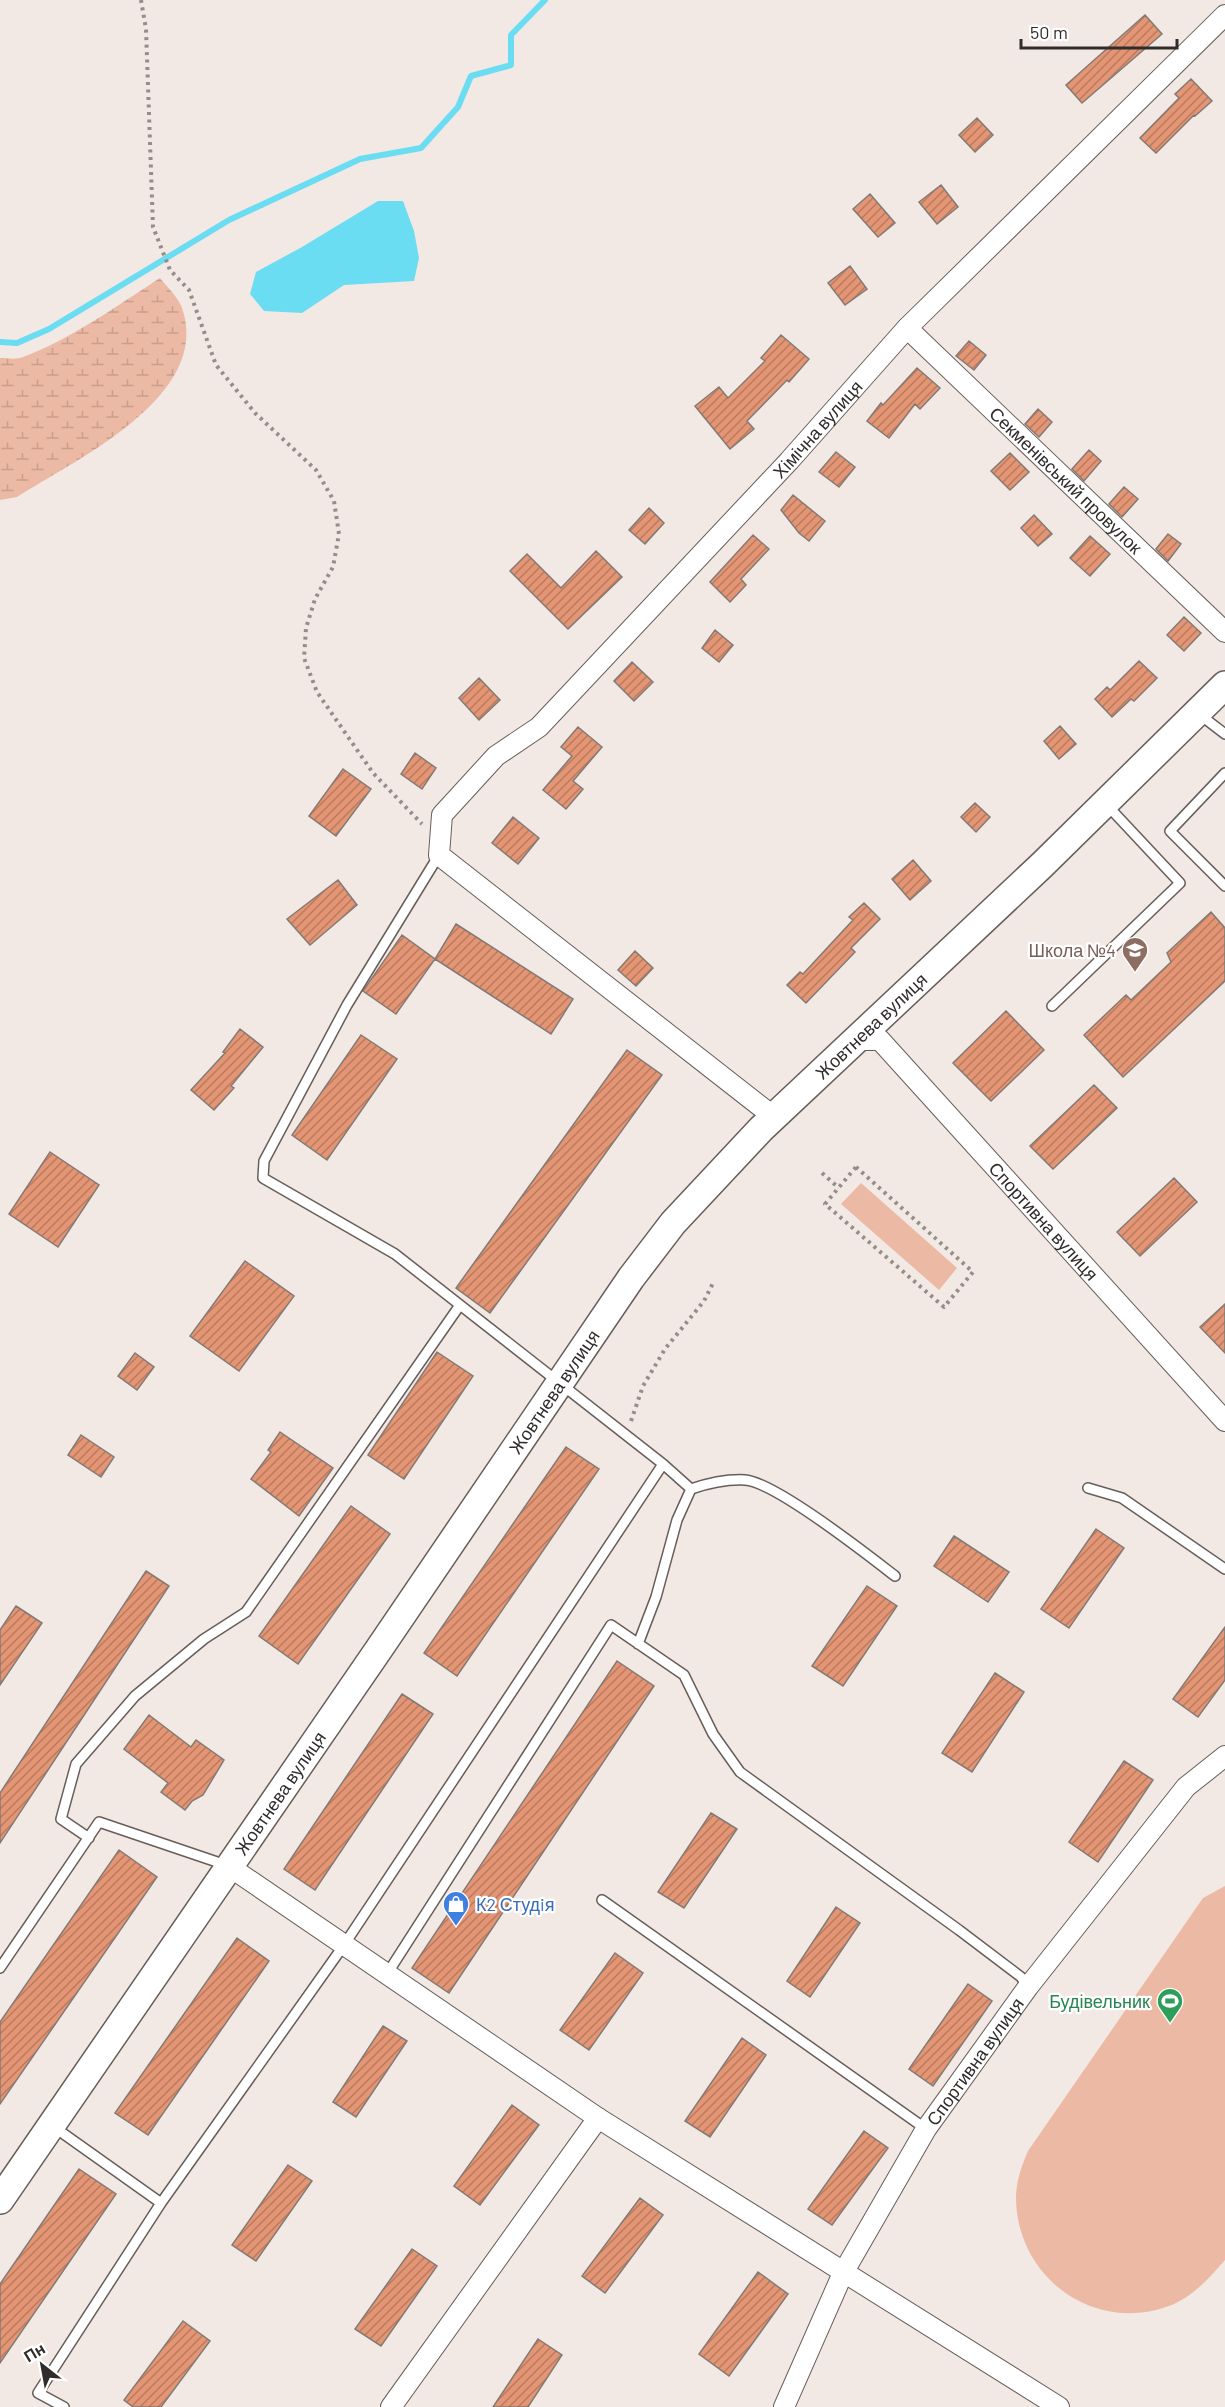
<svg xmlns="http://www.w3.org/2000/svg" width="1225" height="2407" font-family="Barlow,sans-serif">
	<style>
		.grass { fill: #ebb9a4 }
		.wetland { fill: url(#wetland-marsh) }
		.water { fill: #6bddf2 }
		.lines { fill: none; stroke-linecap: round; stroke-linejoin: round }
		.stream { stroke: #6bddf2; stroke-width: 6 }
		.building { fill: url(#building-hatch); stroke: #837a76; stroke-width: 1.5 }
		.service-casing { stroke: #675e5a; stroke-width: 12 }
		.minor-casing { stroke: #675e5a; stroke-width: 22 }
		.secondary-casing { stroke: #675e5a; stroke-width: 30 }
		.path { stroke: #948d8a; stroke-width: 4; stroke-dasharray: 3 4.5; stroke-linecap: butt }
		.service { stroke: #fff; stroke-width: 9 }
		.minor { stroke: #fff; stroke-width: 20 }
		.secondary { stroke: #fff; stroke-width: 27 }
		.labels { text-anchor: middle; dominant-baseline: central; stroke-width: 4.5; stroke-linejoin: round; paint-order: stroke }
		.street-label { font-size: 18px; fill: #302c2b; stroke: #fff }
		.education-label { font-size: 18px; fill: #785e54; stroke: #fff; text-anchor: end }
		.shop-label { font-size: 18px; fill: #366cbe; stroke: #fff; text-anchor: start }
		.leisure-label { font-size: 18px; fill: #27864d; stroke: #fff; text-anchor: end }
	</style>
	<defs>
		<pattern id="wetland-marsh" width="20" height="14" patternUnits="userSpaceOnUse" patternTransform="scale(1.5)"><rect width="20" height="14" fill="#ebb9a4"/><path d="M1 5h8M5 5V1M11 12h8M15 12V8" fill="none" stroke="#ca9f8d"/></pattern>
		<pattern id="building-hatch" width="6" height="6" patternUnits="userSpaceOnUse" patternTransform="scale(1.5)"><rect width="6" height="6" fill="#e49573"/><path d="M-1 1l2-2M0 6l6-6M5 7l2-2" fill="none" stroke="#b97a5f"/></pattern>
	</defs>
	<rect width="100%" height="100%" fill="#f2e8e4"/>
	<path class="grass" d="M 861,1183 L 957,1268 L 939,1290 L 841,1204 Z
		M 1225,1886 L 1225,2260 C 1209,2278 1193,2297 1169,2306 C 1092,2334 1015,2276 1016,2195 C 1017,2179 1022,2165 1028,2151 L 1203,1898 Z"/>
	<path class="wetland" d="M 160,278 C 167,287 178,297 182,308 C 213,396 75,460 17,497 L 0,500 L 0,358 C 7,358 16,360 23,357 C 68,341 120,304 160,278 Z"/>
	<path class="water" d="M 378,201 L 403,201 L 414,231 L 419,258 L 414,281 L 344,285 L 302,313 L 264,311 L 250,294 L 256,272 L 302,247 Z"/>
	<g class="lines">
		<path class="stream" d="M 0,342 L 17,343 L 49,329 L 229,220 L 360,159 L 421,148 L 458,107 L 471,76 L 511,65 L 511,35 L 545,0"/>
	</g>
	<path class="building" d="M 1145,15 L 1162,34 L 1082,103 L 1066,85 Z
		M 1191,79 L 1212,101 L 1195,116 L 1194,115 L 1156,153 L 1140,138 L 1179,98 L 1175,94 Z
		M 977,118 L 993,135 L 975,152 L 959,135 Z
		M 941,185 L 958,207 L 937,224 L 919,202 Z
		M 870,194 L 895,223 L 878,237 L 853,209 Z
		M 850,266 L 867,289 L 845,305 L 828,283 Z
		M 781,335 L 809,359 L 789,382 L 787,380 L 747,421 L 754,429 L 730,449 L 695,406 L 719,387 L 728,398 L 765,361 L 761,358 Z
		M 969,341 L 986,355 L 974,370 L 956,356 Z
		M 917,368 L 940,388 L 920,409 L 915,404 L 889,438 L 867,421 L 881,403 L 883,405 Z
		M 1038,409 L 1052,422 L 1039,437 L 1025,424 Z
		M 1089,450 L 1101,461 L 1084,481 L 1072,469 Z
		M 836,452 L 855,467 L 839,487 L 819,472 Z
		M 1010,453 L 1029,472 L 1010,490 L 991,471 Z
		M 1124,487 L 1138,499 L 1122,517 L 1109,504 Z
		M 793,495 L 825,521 L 809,541 L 799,533 L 781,510 Z
		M 649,508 L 664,523 L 645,544 L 629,530 Z
		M 1034,515 L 1052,534 L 1038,546 L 1021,528 Z
		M 1168,534 L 1181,544 L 1168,561 L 1156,549 Z
		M 753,535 L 769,549 L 741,579 L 746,585 L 730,602 L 710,582 Z
		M 1090,536 L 1110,554 L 1090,576 L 1070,558 Z
		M 596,551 L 622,577 L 568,629 L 510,571 L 527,554 L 561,588 Z
		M 1184,617 L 1201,633 L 1184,651 L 1167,635 Z
		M 715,630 L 733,645 L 719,662 L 702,648 Z
		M 1139,661 L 1157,678 L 1134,701 L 1131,699 L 1112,717 L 1095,699 L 1107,687 L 1110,690 Z
		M 632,662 L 653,682 L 634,701 L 614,681 Z
		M 479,678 L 500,700 L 479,720 L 459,698 Z
		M 1060,726 L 1076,744 L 1059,759 L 1044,741 Z
		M 578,727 L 602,747 L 573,781 L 583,789 L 566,809 L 543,790 L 572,756 L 561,747 Z
		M 415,753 L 436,768 L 422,789 L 401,774 Z
		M 343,769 L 371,789 L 336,836 L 309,816 Z
		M 975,803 L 990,817 L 976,832 L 961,817 Z
		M 513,817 L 539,838 L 518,864 L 492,843 Z
		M 913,860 L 931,881 L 910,900 L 892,879 Z
		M 338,880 L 357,905 L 310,945 L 287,919 Z
		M 864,903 L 880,919 L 851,948 L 855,952 L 806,1003 L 787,985 L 800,972 L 803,974 L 853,920 L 849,917 Z
		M 1211,912 L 1225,928 L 1225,981 L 1123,1077 L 1084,1035 L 1126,995 L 1131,1000 L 1171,962 L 1167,953 Z
		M 456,924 L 573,999 L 551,1034 L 435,959 Z
		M 402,935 L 435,959 L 396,1014 L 363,991 Z
		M 635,951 L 653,968 L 636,986 L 618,970 Z
		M 1006,1011 L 1044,1050 L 991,1101 L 953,1063 Z
		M 240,1029 L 263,1047 L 231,1086 L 234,1088 L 214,1110 L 191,1090 L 225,1053 L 223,1052 Z
		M 361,1035 L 397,1059 L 327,1160 L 292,1135 Z
		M 627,1050 L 662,1075 L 490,1313 L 456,1288 Z
		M 1094,1085 L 1117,1108 L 1053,1169 L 1030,1146 Z
		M 50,1152 L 99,1185 L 58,1247 L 9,1214 Z
		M 1174,1178 L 1197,1202 L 1140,1256 L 1117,1232 Z
		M 245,1261 L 294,1296 L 239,1371 L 190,1336 Z
		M 1225,1304 L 1225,1353 L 1200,1327 Z
		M 437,1352 L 473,1376 L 404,1479 L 368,1455 Z
		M 135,1353 L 154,1367 L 137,1390 L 118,1376 Z
		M 280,1432 L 333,1468 L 299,1516 L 251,1479 L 271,1452 L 268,1450 Z
		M 81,1435 L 114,1457 L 101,1477 L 68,1455 Z
		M 566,1447 L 599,1469 L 457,1676 L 424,1653 Z
		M 351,1506 L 390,1534 L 298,1664 L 259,1636 Z
		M 1096,1529 L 1124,1548 L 1069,1628 L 1041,1609 Z
		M 954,1536 L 1009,1572 L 988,1602 L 934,1566 Z
		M 146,1571 L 169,1586 L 0,1843 L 0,1793 Z
		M 867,1586 L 897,1606 L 843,1686 L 812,1666 Z
		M 16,1606 L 42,1623 L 0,1685 L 0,1630 Z
		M 1225,1627 L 1225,1680 L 1198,1717 L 1173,1699 Z
		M 617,1661 L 654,1686 L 449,1993 L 412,1968 Z
		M 995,1673 L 1024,1692 L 972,1772 L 942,1753 Z
		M 402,1694 L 433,1714 L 315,1890 L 284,1869 Z
		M 149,1715 L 191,1747 L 196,1740 L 224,1760 L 203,1795 L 192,1801 L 185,1810 L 161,1792 L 168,1783 L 124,1749 Z
		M 1124,1761 L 1153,1780 L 1098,1862 L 1069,1842 Z
		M 711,1813 L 737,1829 L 684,1908 L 658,1892 Z
		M 119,1850 L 157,1877 L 0,2104 L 0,2022 Z
		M 836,1907 L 860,1923 L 810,1997 L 787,1981 Z
		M 237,1938 L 269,1961 L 148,2135 L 115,2113 Z
		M 615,1953 L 643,1973 L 589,2050 L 560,2030 Z
		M 968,1984 L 992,2001 L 933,2086 L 909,2069 Z
		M 383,2026 L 407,2041 L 356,2117 L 333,2102 Z
		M 742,2038 L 766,2055 L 710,2137 L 685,2121 Z
		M 512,2105 L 539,2125 L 480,2205 L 454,2186 Z
		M 864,2131 L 888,2148 L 832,2225 L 808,2209 Z
		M 288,2165 L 312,2181 L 256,2261 L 232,2245 Z
		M 79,2169 L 116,2194 L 0,2363 L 0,2284 Z
		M 640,2198 L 663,2215 L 605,2293 L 582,2276 Z
		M 412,2249 L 437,2266 L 381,2346 L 355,2329 Z
		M 758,2272 L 788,2294 L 729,2376 L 699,2354 Z
		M 183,2321 L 210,2341 L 161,2407 L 133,2407 L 124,2400 Z
		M 538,2339 L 562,2355 L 528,2407 L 493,2407 Z"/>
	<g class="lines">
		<g class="service-casing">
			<path id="service" d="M 1199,714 L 1225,734
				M 1225,773 L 1170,831 L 1225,886
				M 1052,1006 L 1180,883 L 1106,804
				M 663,1464 L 691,1489 C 709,1483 726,1479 745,1480 C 775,1482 868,1555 895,1576
				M 1088,1488 L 1122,1498 L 1225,1569
				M 638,1644 L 656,1597 L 677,1520 L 691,1489
				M 89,1838 L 61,1819 L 76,1764 L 135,1696 L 204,1639 L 246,1612 L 460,1305
				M 602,1900 L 926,2129
				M 0,1968 L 99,1822 L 226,1865
				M 387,1974 L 611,1625 L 684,1675 L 713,1734 L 740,1772 L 959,1930 L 1021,1977 L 1028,1987
				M 54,2127 L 161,2203
				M 64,2407 L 38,2393 L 161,2203 L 344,1945 L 663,1464 L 395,1254 L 263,1178 L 264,1161 L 347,1005 L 439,855"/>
		</g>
		<g class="minor-casing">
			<g id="minor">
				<path id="s1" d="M 907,328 L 1225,632"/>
				<path id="s2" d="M 854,1040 L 880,1040 L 1225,1421"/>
				<path id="s3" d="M 774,1117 L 439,855 L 442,815 L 496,756 L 539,727 L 789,461 L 907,328 L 1225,15"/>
				<path d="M 230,1867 L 598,2118 L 1059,2407"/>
				<path d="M 391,2407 L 598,2118"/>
				<path id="s4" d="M 784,2407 L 843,2273 L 926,2129 L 1028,1987 L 1186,1787 L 1225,1756"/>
			</g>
		</g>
		<g class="secondary-casing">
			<g id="secondary">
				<path id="s5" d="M 0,2200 L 379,1649 L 631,1278 L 673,1223 L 761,1129 L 1042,865 L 1225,685"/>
			</g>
		</g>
		<path class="path" d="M 141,0 L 146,29 L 153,227 L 170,270 L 189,290 L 216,365 L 255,413 L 316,470 L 334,501 L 339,534 L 333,567 L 315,599 L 306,628 L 304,658 L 317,692 L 373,773 L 422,824
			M 856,1167 L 973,1272 L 944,1307 L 825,1204 Z
			M 822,1173 L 839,1188
			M 631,1421 L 643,1386 L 665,1349 L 704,1301 L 714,1281"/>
		<use href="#service" class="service"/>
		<use href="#minor" class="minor"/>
		<use href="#secondary" class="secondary"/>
	</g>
	<defs>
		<g id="school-pin" transform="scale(1.35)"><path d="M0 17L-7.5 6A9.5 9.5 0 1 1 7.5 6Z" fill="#8d6e63" stroke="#fff"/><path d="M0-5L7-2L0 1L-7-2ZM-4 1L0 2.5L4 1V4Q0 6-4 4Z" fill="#fff"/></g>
		<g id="shop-pin" transform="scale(1.35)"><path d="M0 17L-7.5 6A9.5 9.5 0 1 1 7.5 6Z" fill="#3f7fe0" stroke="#fff"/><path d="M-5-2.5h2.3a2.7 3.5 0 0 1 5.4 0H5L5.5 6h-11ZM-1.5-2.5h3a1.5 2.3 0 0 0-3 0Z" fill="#fff"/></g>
		<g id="stadium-pin" transform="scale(1.35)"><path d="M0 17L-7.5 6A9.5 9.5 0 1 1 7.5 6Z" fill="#2e9e5b" stroke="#fff"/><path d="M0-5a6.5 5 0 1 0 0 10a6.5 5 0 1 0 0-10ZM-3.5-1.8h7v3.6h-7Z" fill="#fff"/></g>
	</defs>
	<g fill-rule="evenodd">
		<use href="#school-pin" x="1135" y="950"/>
		<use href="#shop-pin" x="456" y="1904"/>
		<use href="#stadium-pin" x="1170" y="2001"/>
	</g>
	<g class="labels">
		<g class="street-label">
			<text stroke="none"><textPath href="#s3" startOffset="1005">Хімічна вулиця</textPath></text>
			<text stroke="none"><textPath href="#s1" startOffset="220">Секменівський провулок</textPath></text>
			<text stroke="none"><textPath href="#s5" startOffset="1466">Жовтнева вулиця</textPath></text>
			<text stroke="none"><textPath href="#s2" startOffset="270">Спортивна вулиця</textPath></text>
			<text stroke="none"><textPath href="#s5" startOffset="980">Жовтнева вулиця</textPath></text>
			<text stroke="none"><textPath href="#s5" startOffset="494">Жовтнева вулиця</textPath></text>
			<text stroke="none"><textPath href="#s4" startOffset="396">Спортивна вулиця</textPath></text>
		</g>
		<g class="education-label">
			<text x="1116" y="950">Школа №4</text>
		</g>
		<g class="shop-label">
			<text x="476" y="1904">К2 Студiя</text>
		</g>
		<g class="leisure-label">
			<text x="1150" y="2001">Будівельник</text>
		</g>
	</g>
	<g transform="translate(42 2365) rotate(329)" stroke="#ffffff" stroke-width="4.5" paint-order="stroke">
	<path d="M0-4.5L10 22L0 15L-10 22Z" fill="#302c2b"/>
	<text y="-9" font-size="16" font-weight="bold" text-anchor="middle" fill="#302c2b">Пн</text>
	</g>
	<path d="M1021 39v9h156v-9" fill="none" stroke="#302c2b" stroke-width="3"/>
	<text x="1030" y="39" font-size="18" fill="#302c2b" stroke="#ffffff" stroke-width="4.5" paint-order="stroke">50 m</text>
</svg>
